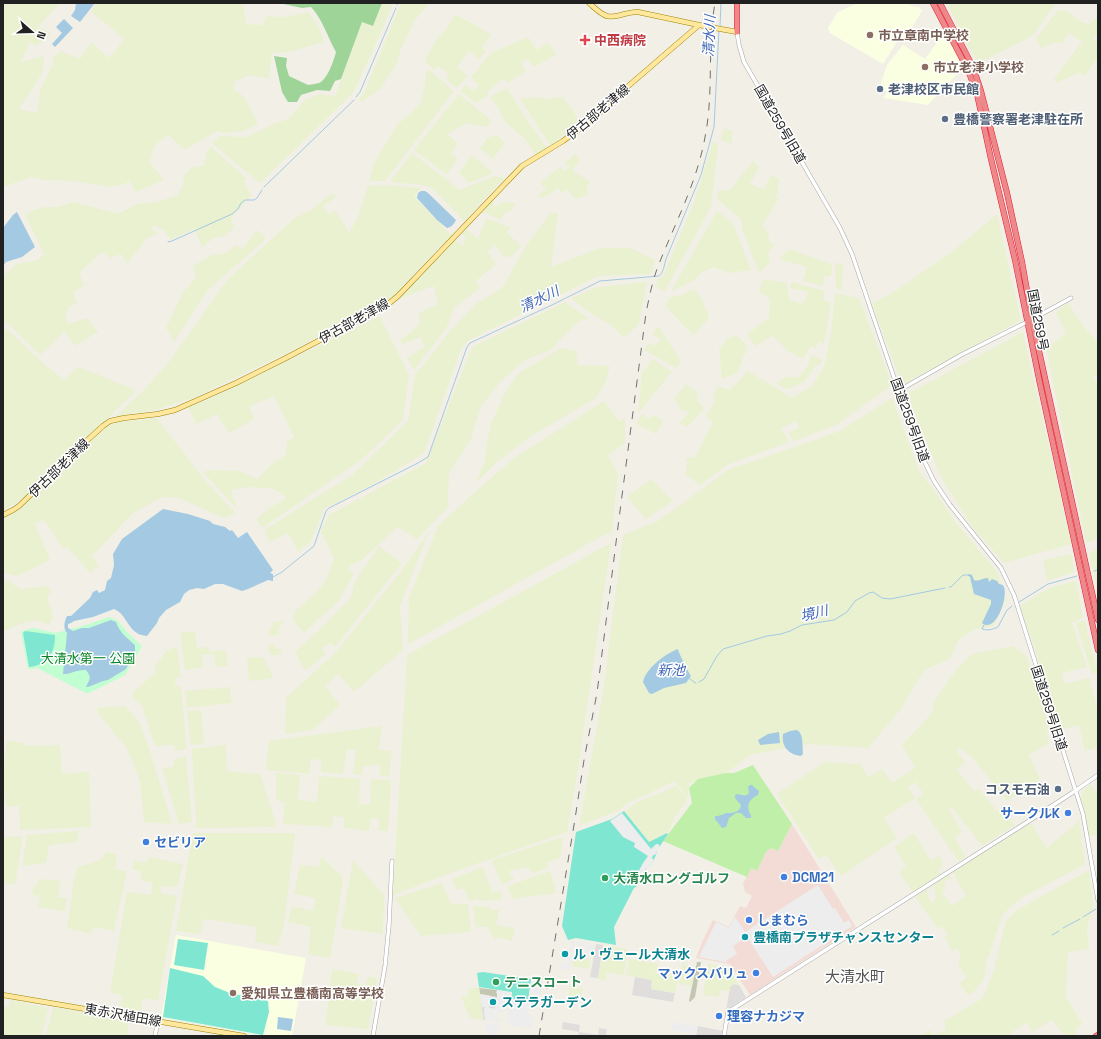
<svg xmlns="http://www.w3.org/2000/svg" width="1101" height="1039" font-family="'Space Grotesk','Noto Sans JP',sans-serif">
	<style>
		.residential { fill: #dfdedd }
		.commercial { fill: #f3dcd5 }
		.education { fill: #faffe2 }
		.construction { fill: #c3c7b1 }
		.farmland { fill: #e9f1d1 }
		.grass { fill: #bfefa9 }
		.forest { fill: #9fd498 }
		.park { fill: #c1fed1 }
		.pitch { fill: #7fe6d1 }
		.parking { fill: #ededed }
		.water { fill: #a4c9e2 }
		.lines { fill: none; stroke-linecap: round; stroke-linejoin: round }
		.stream { stroke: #a4c9e2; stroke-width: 1 }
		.minor-casing { stroke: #a8a8a8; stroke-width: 4.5 }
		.major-casing { stroke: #9d8500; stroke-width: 5.5 }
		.highway-casing { stroke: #e91a3c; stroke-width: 6 }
		.minor { stroke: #fff; stroke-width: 3.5 }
		.major { stroke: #ffe79e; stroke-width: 4.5 }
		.highway { stroke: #ee898a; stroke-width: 5 }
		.rail { stroke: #6f6f6f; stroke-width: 1; stroke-dasharray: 8 8; stroke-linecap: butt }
		.education-dot { fill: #8d6e63; stroke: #fff; stroke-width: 1.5 }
		.health-dot { fill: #e0444e; stroke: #fff; stroke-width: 1.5 }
		.service-dot { fill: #5c6f8a; stroke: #fff; stroke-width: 1.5 }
		.shop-dot { fill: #3f7fe0; stroke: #fff; stroke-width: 1.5 }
		.leisure-dot { fill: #2e9e5b; stroke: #fff; stroke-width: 1.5 }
		.culture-dot { fill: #0f9aa8; stroke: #fff; stroke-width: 1.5 }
		.labels { text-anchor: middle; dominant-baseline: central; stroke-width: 3; stroke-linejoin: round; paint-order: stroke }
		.education-label { font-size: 13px; font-weight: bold; fill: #785e54; stroke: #fff; text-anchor: start }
		.health-label { font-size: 13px; font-weight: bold; fill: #be3a42; stroke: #fff; text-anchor: start }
		.service-label { font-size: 13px; font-weight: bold; fill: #4e5e75; stroke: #fff; text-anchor: start }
		.street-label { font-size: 13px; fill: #212121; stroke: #fff }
		.park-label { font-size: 13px; fill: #048425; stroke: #fff }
		.shop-label { font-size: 13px; font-weight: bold; fill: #366cbe; stroke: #fff; text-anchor: start }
		.leisure-label { font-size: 13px; font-weight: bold; fill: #27864d; stroke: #fff; text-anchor: start }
		.culture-label { font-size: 13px; font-weight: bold; fill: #0d838f; stroke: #fff; text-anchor: start }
		.water-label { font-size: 14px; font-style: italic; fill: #4469b9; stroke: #fff }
		.quarter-label { font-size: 15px; fill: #545454; stroke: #fff }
	</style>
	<rect width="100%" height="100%" fill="#f2f0e6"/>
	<path class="residential" d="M 596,944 L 603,945 L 598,978 L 590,977 Z
		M 635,977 L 652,980 L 651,989 L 675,993 L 673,1002 L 632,995 Z
		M 733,984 L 739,985 L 746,997 L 726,1010 L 730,987 Z
		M 480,994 L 497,997 L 495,1009 L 486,1007 L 484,1009 L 485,1020 L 483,1020 Z
		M 563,1022 L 580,1025 L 579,1032 L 562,1029 Z
		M 698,1026 L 723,1031 L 722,1036 L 704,1036 L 696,1035 Z
		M 599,1028 L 607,1029 L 606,1036 L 578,1036 L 579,1032 L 598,1035 Z"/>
	<path class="commercial" d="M 792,824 L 856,927 L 750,995 L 730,964 L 696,958 L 703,940 L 713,920 L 729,927 L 740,906 L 746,908 L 752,896 L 745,892 L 743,884 L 751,868 L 757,871 L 766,852 L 771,848 L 778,851 Z"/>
	<path class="education" d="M 858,3 L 907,3 L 914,7 L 919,7 L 922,11 L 905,39 L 900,37 L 883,64 L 830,33 L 828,28 L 838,12 Z
		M 945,31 L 964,69 L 958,73 L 928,105 L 883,98 L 887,92 L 880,86 L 887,65 L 903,45 L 925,59 Z
		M 176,935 L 306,958 L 292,1036 L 265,1036 L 161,1017 Z"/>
	<path class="construction" d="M 697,962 L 701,962 L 695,997 L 690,1002 L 689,1001 Z
		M 479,988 L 497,990 L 497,997 L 480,994 Z"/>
	<path class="farmland" d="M 3,3 L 58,3 L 58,5 L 38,27 L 49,32 L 49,37 L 36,46 L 30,42 L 21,62 L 44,56 L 43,72 L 19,109 L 37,113 L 40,90 L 52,66 L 53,58 L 61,51 L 80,59 L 91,42 L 109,58 L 125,39 L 91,12 L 97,3 L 243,3 L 246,24 L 262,25 L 266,16 L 285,17 L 309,12 L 320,30 L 324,42 L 288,52 L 272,53 L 269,79 L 250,75 L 234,82 L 234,90 L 241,94 L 246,100 L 258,124 L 244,131 L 224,133 L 217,131 L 185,150 L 168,135 L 154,146 L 150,163 L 164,180 L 136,192 L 129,181 L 125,184 L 111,187 L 73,181 L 45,180 L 31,177 L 3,187 Z
		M 382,3 L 393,3 L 379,37 L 353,93 L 260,183 L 212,143 L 220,136 L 247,137 L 273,124 L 288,119 L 305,100 L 320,94 L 335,96 L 362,22 L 373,26 Z
		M 401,3 L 429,3 L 415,20 L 401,49 L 397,63 L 381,88 L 362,102 L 359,100 L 365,91 Z
		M 950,3 L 1056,3 L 1034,34 L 1023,41 L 979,63 L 976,61 L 948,6 Z
		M 1057,11 L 1067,11 L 1081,22 L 1089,24 L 1098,17 L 1098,32 L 1093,38 L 1098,43 L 1098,58 L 1085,75 L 1078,73 L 1056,83 L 1054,79 L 1082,42 L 1069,33 L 1062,43 L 1054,43 L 1041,48 L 1036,39 Z
		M 455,14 L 491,34 L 482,48 L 486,51 L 479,59 L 469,51 L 457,67 L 467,76 L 457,88 L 446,79 L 449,74 L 438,66 L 435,70 L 426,63 L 425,59 L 439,36 L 447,28 Z
		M 528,37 L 537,50 L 548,43 L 557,54 L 534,67 L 528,59 L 521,63 L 526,71 L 508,83 L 504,78 L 487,92 L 488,95 L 476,103 L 460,91 L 466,85 L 473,91 L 479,85 L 471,77 L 491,53 Z
		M 428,69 L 454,91 L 385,181 L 369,181 L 374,164 L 396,126 L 413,111 L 421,102 L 425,84 L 426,73 Z
		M 507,88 L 531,126 L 547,148 L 536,155 L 525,139 L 504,121 L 501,112 L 490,97 Z
		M 459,94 L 491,120 L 488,127 L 467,123 L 447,134 L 458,144 L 451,153 L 458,159 L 446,174 L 414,150 Z
		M 532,97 L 547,99 L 563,97 L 574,112 L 580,124 L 550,145 L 520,99 Z
		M 724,128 L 732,131 L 732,144 L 721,140 Z
		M 497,135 L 505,143 L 493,159 L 480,148 L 487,138 Z
		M 713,142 L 718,144 L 711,207 L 664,292 L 655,286 L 658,279 L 663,276 L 694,202 Z
		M 210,146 L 247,179 L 243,181 L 252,196 L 246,201 L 231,218 L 234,228 L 225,236 L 214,238 L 202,247 L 194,229 L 171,240 L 164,230 L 158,227 L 154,226 L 150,229 L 157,232 L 156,235 L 147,238 L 127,264 L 121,254 L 110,258 L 102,252 L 79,273 L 84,285 L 73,293 L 77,303 L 69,307 L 65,316 L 68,324 L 87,318 L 98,332 L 75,346 L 65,331 L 40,355 L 10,325 L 3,322 L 3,276 L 17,264 L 38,260 L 44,254 L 25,215 L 34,210 L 45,207 L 58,207 L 73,202 L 116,213 L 120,213 L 137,204 L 157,202 L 178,195 L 183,184 L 184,175 L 192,167 L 204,166 L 206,155 Z
		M 412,153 L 460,190 L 495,176 L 505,178 L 464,221 L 434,190 L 429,187 L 423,185 L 390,182 Z
		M 576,153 L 580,161 L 572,170 L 590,182 L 587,188 L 588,195 L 575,199 L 567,189 L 562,193 L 558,188 L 548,195 L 540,198 L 539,195 L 546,189 L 540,183 L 560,167 L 565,171 L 569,167 L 565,163 Z
		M 472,155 L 493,173 L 469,183 L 459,173 Z
		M 753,161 L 759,167 L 750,184 L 764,190 L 771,175 L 779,179 L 777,194 L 775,198 L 779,198 L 762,226 L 769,233 L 768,239 L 774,245 L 768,254 L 770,263 L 759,273 L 742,228 L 741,219 L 717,199 L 718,191 L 730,190 Z
		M 385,185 L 421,188 L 414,196 L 447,231 L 453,235 L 440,246 L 395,295 L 375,307 L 295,349 L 193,398 L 155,410 L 116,416 L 143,391 L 168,363 L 228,279 L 295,218 L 311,210 L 333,193 L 336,197 L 323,206 L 329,215 L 335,210 L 349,233 L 358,217 L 368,186 Z
		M 491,199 L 494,200 L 493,204 L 496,207 L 502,202 L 516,203 L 512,210 L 504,214 L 501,220 L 485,213 L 477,213 Z
		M 717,211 L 733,223 L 751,270 L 729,273 L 714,267 L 702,272 L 693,281 L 671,291 Z
		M 550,213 L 558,213 L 551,267 L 600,248 L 630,248 L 655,260 L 651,274 L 598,276 L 471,339 L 462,347 L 424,453 L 377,482 L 324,509 L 311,542 L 298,551 L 288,533 L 270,542 L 264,530 L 352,475 L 408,421 L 415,375 L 452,329 L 477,303 L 502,288 L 526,246 Z
		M 997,214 L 1021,320 L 902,385 L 872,303 L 891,294 L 953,251 Z
		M 486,218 L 511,228 L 506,232 L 521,246 L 511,257 L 503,256 L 495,245 L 487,252 L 496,264 L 476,281 L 480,288 L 453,309 L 447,327 L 414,370 L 407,358 L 424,347 L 421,337 L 403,344 L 400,341 L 419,325 L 419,313 L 438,304 L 434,286 L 395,300 L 454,240 L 463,245 L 466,237 L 460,233 L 465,228 L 478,239 Z
		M 257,230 L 266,239 L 207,291 L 174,342 L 166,328 L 183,292 L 196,278 L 193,266 L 212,255 L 226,253 L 235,245 L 243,248 Z
		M 790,249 L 832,265 L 831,276 L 824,277 L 823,286 L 803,281 L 807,267 L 782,260 L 779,258 Z
		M 835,263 L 843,264 L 842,291 L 836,288 Z
		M 763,279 L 787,283 L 789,300 L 803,304 L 808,292 L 790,288 L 791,282 L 825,291 L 823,300 L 831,303 L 824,344 L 819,341 L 816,348 L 811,346 L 803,359 L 787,350 L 773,336 L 755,346 L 747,334 L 769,318 L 770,299 L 759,291 Z
		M 647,282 L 639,324 L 624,338 L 611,325 L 592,314 L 571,298 L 598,287 Z
		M 694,289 L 702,299 L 709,318 L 693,335 L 666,307 L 668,298 L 682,295 Z
		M 835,293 L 859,298 L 892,385 L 836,425 L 794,441 L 788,433 L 799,428 L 796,421 L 781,428 L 789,442 L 727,465 L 700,485 L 685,474 L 688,462 L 685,458 L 695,457 L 713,422 L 706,416 L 716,399 L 712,399 L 718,386 L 730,390 L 748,371 L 792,398 L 812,386 L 824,367 L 831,333 Z
		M 565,302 L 589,319 L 582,320 L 575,325 L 566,333 L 551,350 L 525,360 L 500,382 L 480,408 L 471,439 L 449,473 L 448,507 L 417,539 L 397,527 L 363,559 L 350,566 L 348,569 L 354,573 L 339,601 L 314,623 L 304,633 L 293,620 L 296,610 L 318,591 L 327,578 L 334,558 L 321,532 L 329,515 L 426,463 L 472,347 Z
		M 1068,302 L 1081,323 L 1098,343 L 1098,374 L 1093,376 L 1098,388 L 1098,537 L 1095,540 L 1086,543 L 1046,348 L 1066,334 L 1056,313 Z
		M 380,316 L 409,375 L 403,420 L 360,461 L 262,528 L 256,519 L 271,507 L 287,498 L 274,489 L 250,487 L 234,489 L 231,491 L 237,509 L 204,473 L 207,470 L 241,471 L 257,479 L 270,466 L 286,454 L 287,442 L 294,437 L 274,396 L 249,407 L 254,419 L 229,433 L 217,414 L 196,424 L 188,407 L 211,398 Z
		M 658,326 L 681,361 L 676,368 L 644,350 L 650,342 L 655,346 L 661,340 L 652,334 Z
		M 3,328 L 9,331 L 43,363 L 64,380 L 79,367 L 133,389 L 135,392 L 22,499 L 3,511 Z
		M 1023,332 L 1071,544 L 1004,563 L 971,525 L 941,477 L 907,394 Z
		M 736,335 L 748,346 L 737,373 L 722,379 L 719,349 L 728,338 Z
		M 561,348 L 576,351 L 578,365 L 610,366 L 605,384 L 596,398 L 531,436 L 498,461 L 475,484 L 485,461 L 487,441 L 492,421 L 506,391 L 519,373 Z
		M 811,355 L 822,360 L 820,365 L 816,365 L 804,382 L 787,389 L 776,384 L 786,377 L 799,377 L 808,365 Z
		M 653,359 L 672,372 L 638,413 L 642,373 Z
		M 686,384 L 697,392 L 697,401 L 702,405 L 704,409 L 687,427 L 679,423 L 689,413 L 684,410 L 682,411 L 674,399 Z
		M 892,398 L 919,471 L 936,493 L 956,523 L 998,573 L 1006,600 L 994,626 L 975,629 L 959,639 L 950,659 L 924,670 L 901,709 L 868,748 L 809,744 L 750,755 L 725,774 L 689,783 L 688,798 L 675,781 L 626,804 L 619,810 L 579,826 L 603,693 L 623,535 L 658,521 L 728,470 L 840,431 Z
		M 604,401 L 619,421 L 625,418 L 625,443 L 608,455 L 618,474 L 612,532 L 602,536 L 408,644 L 409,598 L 438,526 L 476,491 L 514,458 Z
		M 642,414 L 649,419 L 654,415 L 663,421 L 656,434 L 636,424 Z
		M 157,418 L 203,478 L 235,513 L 224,518 L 179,498 L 162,497 L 132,514 L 92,556 L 99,566 L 90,573 L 67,547 L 63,549 L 44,520 L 35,524 L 50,560 L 24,573 L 16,576 L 5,573 L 3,574 L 3,517 L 20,509 L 107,426 L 124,421 Z
		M 651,479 L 673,501 L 646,519 L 627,497 Z
		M 429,531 L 400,606 L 403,650 L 354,692 L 338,674 L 325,686 L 340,705 L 312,730 L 285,734 L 286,698 L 336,652 L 406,565 Z
		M 611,543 L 578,769 L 567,832 L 445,875 L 393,895 L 407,655 Z
		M 379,546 L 402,563 L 335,647 L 331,643 L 322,648 L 326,654 L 305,671 L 295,652 L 319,630 L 351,598 L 355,581 Z
		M 1098,548 L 1098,594 L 1089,554 Z
		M 1072,554 L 1074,572 L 1047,581 L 1043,560 Z
		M 6,580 L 21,589 L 48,586 L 51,593 L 47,595 L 53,617 L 49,625 L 35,620 L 19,624 L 3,632 L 3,581 Z
		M 1076,581 L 1083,617 L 1072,623 L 1087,667 L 1062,673 L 1064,684 L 1089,678 L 1098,713 L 1098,747 L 1085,751 L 1079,725 L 1060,730 L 1047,686 L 1020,606 L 1051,587 Z
		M 1085,620 L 1097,672 L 1092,674 L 1076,623 Z
		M 284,621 L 279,628 L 279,635 L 268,636 L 273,622 Z
		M 195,631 L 197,648 L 208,647 L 209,652 L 226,650 L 228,666 L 216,667 L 214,654 L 202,655 L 203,667 L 185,670 L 180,633 Z
		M 275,644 L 275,649 L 281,648 L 282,654 L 271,656 L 267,645 Z
		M 177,646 L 181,677 L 176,678 L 175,686 L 181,687 L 187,749 L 175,751 L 174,745 L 155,746 L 142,706 L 132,698 L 133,693 L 155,672 L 155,667 L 166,651 Z
		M 1013,646 L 1026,656 L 1035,678 L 1049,727 L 1047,732 L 1049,743 L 1029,755 L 1040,779 L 1007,801 L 972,757 L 959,748 L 956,750 L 965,762 L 957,770 L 975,792 L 979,789 L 997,811 L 1001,808 L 1015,825 L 982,846 L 951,806 L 949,809 L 962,832 L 955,838 L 966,857 L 958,861 L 916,799 L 923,794 L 916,782 L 908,787 L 915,798 L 884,818 L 897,838 L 841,876 L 826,855 L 819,859 L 777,794 L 825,762 L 860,764 L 868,777 L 882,769 L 892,783 L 915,768 L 902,745 L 933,712 L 933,703 L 955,671 L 972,654 Z
		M 263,657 L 274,678 L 249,681 L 247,658 Z
		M 230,687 L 232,703 L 187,708 L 185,691 Z
		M 125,706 L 139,721 L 149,748 L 172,824 L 144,822 L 140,781 L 132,761 L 126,747 L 101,717 L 96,708 Z
		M 201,710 L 204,743 L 191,745 L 187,711 Z
		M 382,726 L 379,750 L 392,751 L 389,777 L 379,775 L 381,765 L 363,766 L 362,775 L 353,774 L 356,750 L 347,749 L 343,774 L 321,772 L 321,760 L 311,759 L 309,774 L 266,770 L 269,741 Z
		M 7,740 L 24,743 L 26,746 L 60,745 L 62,774 L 89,772 L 91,827 L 20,830 L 19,806 L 6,806 L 3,779 Z
		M 226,745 L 227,771 L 260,774 L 277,827 L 195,828 L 196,821 L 192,749 Z
		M 186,756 L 192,822 L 179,824 L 162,768 L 174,767 L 174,759 Z
		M 276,773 L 300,775 L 298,800 L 317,802 L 319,776 L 360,779 L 359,805 L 370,804 L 371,779 L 391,780 L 388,831 L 378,831 L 379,819 L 371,818 L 369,831 L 344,828 L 344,817 L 333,816 L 332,827 L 283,824 L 285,803 L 276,799 Z
		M 1090,784 L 1098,795 L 1098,835 L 1089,836 L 1085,811 L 1081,798 L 1083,791 Z
		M 676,785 L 687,799 L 687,801 L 674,818 L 670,829 L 667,832 L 649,842 L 624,810 L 627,810 L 637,802 L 663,792 Z
		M 1079,821 L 1085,864 L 1021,898 L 1003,914 L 986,964 L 984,979 L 973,993 L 968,995 L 959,983 L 967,978 L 958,964 L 961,954 L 956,948 L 952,952 L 945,937 L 948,933 L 941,926 L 938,929 L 915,897 L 927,889 L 928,896 L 931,903 L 936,898 L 933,885 L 949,875 L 951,878 L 944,882 L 946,889 L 942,893 L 952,906 L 966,896 L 953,872 L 1031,823 L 1047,848 Z
		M 79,831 L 77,842 L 49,845 L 46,863 L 22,866 L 27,835 Z
		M 193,833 L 295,833 L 284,924 L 278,946 L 255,942 L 257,927 L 204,919 L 200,934 L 176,931 Z
		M 914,833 L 930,860 L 939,856 L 943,865 L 938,870 L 941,874 L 913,892 L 899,873 L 906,866 L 894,847 Z
		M 23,836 L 15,885 L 3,883 L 3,837 Z
		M 563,837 L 560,858 L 547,862 L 548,868 L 532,873 L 527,867 L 509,871 L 514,879 L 502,885 L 492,860 Z
		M 107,852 L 117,854 L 115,869 L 127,871 L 114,931 L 94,927 L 90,934 L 67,928 L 74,879 L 78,867 L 100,860 Z
		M 149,857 L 183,864 L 177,887 L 162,886 L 160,893 L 177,896 L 158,1001 L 143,998 L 140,1014 L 120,1010 L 122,995 L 110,993 L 127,892 L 151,895 L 153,883 L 140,880 L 142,872 L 132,869 L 134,861 L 146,862 Z
		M 321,857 L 342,876 L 343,882 L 330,958 L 308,954 L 311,927 L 288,922 L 292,906 L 314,911 L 315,898 L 294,894 L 300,865 L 319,867 Z
		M 353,860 L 384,895 L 383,934 L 341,928 Z
		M 483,867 L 492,892 L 501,891 L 502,899 L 479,901 L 477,899 L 469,901 L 464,888 L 456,890 L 452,879 Z
		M 1089,870 L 1093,905 L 1087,929 L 1089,949 L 1068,952 L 1066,997 L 1082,1023 L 1075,1030 L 1077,1036 L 1065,1036 L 1052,1020 L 1032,1032 L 1027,1022 L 1007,1036 L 918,1036 L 930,1030 L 932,1035 L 946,1030 L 944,1021 L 983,998 L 994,970 L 1006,921 L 1017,910 Z
		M 550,871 L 556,893 L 512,899 L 508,886 Z
		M 39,879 L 61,881 L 58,897 L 67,898 L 65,911 L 38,907 L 40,897 L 32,894 L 33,887 L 37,885 Z
		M 442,883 L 451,904 L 468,904 L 471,932 L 421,936 L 395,898 Z
		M 473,906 L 490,907 L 490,910 L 499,910 L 496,925 L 515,928 L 512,941 L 497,937 L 495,940 L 488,927 L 476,927 Z
		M 604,945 L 628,949 L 624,975 L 607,972 L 606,980 L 598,979 Z
		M 574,956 L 590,960 L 589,969 L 572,966 Z
		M 629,959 L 659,964 L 657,972 L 655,971 L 654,973 L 678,977 L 675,993 L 651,989 L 652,980 L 626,975 Z
		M 683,960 L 685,960 L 685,965 L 688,965 L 688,968 L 691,969 L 691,973 L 694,974 L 692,986 L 679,984 Z
		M 708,964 L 727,967 L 739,985 L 733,984 L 730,987 L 730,991 L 720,990 L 719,997 L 703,995 Z
		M 332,969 L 359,974 L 357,984 L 366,985 L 368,976 L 377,978 L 368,1029 L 325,1025 Z
		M 570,986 L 583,989 L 581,997 L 568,995 Z
		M 479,987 L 481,1002 L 483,1020 L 470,1018 L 461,997 L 468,996 L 468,989 Z
		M 11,1000 L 48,1008 L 42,1036 L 3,1036 L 3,1006 L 9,1007 Z
		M 53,1007 L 129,1021 L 127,1036 L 46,1036 Z"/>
	<path class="grass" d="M 753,765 L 792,824 L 778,851 L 771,848 L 766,852 L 757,871 L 751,868 L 747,877 L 663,841 L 692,803 L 689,788 L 698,779 L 726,773 L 734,773 Z"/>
	<path class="forest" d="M 279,3 L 382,3 L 373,26 L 362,22 L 341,79 L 335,81 L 330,91 L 317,90 L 301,95 L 297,102 L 288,102 L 282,92 L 274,56 L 287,58 L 286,66 L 289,76 L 308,85 C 312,84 318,84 321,82 C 328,77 334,60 336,52 C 328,38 323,20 311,7 L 302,8 Z"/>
	<path class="park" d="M 109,617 L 117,620 L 128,633 L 142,646 L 125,675 L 89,693 L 86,693 L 37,668 L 30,669 L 28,669 L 21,632 L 28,629 L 34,628 L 56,633 L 86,625 Z"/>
	<path class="pitch" d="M 25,631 L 55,635 C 55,653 48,665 29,667 L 23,633 Z
		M 624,811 L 649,842 L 667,833 L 668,834 L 658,849 L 654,860 L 651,865 L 647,867 L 636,887 L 634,888 L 614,927 L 616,945 L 576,938 L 568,940 L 562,926 L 576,832 L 612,819 Z
		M 178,939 L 208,943 L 204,970 L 174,965 Z
		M 170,968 L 203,976 L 215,987 L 230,993 L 268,1001 L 269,1012 L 263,1035 L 163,1017 Z
		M 483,972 L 531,979 L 528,1002 L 511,999 L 512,992 L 479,987 L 477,973 Z"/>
	<path class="parking" d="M 622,813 L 651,849 L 656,844 L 658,844 L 660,846 L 655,855 L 653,855 L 652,858 L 654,860 L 651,865 L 646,868 L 638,884 L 625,877 L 627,873 L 636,876 L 643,863 L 648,856 L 634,847 L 635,843 L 623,837 L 610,821 Z
		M 818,885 L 833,909 L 835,908 L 844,923 L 849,920 L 852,926 L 773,977 L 747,937 L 733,946 L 737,954 L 727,960 L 726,962 L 699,957 L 716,922 L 729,928 L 735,917 L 745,932 Z
		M 571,941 L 575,941 L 570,970 L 560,969 L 561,963 L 567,964 Z
		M 576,941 L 594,944 L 592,953 L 585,952 L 586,947 L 576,945 Z
		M 532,979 L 543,981 L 541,995 L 529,993 Z
		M 497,990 L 512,993 L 511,999 L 539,1004 L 537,1009 L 536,1008 L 530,1007 L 528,1008 L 528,1014 L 533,1016 L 531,1028 L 507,1024 L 509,1006 L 503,1005 L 502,1012 L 494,1011 L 493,1018 L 500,1019 L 500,1022 L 485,1020 L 484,1009 L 486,1007 L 482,1007 L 480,994 L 491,996 L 489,1008 L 495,1009 L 498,993 L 496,993 Z
		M 672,1022 L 698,1026 L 696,1035 L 671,1030 Z
		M 485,1023 L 500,1025 L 498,1036 L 487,1036 Z"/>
	<path class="water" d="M 76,3 L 95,3 L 80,22 L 71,16 L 75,10 Z
		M 64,19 L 73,28 L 55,47 L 52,44 L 62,33 L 56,27 Z
		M 421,191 L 425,191 L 428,193 L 456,220 C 453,225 452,227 447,228 L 437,220 L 417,198 L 418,193 Z
		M 17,212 L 35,247 L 22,257 L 6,262 L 3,266 L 3,228 L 13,215 Z
		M 163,509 L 188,514 L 210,521 L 213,524 L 225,527 L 230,531 L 232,530 L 238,538 L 247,532 L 273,570 L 270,573 L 273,574 L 273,581 L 268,580 L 248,589 L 242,591 L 223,584 L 215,584 L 204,589 L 197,588 L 189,590 L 184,594 L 180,602 L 166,610 L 159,618 L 157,623 L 147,636 C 144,635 139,635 137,633 C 127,627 125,613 114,609 L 93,617 L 74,621 L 71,623 L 68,624 L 68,628 L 73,631 L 82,628 L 89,628 L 111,620 L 116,622 C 119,632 127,638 135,645 L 135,651 L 126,669 L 108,680 L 103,681 L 88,687 L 86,687 C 90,678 92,678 86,670 C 78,669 68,675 63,674 L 67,633 C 63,628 64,622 67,616 L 71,616 L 90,598 L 93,592 L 97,590 L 99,593 L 105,590 L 107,581 L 111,578 L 114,565 L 113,554 L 122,539 Z
		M 969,574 L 972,575 L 974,580 C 979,582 982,578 988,578 L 989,582 L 992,579 L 997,581 L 999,584 C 1001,585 1003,584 1004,587 C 1008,597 996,634 982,623 L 991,604 L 991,600 L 974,594 L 970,577 L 967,575 Z
		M 678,649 C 678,652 688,671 691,676 L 686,683 L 664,688 L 652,694 L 649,693 L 643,682 C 646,668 665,654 678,649 Z
		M 797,730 C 804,734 802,746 803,754 L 801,756 C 789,755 781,747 783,734 L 790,731 Z
		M 779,732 L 780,743 L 760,745 L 758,740 L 768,734 Z
		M 750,785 L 752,785 L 755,788 L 759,791 L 758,795 C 752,798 746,803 749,811 C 751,818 751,811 751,818 L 746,818 L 741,813 L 736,813 L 729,818 L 726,827 L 722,828 L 715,819 L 715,816 C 717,816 719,816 721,815 C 726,814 723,813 728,813 C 734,813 740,812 741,805 L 735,798 L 735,795 L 738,794 C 742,795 746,797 749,793 L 748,787 Z
		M 278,1017 L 293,1019 L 291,1031 L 277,1029 Z"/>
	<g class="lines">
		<path class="stream" d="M 397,5 L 398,3
			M 720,27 L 721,3
			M 356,97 L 360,92 L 396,8
			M 264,187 L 354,100
			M 168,242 L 172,241 L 232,214 L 238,209 L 241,203 L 245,200 L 254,200 L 257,198 L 262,190
			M 1094,571 L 1098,570
			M 273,577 L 282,572 L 314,546 L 326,511 L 329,508 L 416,464 L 428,457 L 467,347 L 470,343 L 552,305 L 600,281 L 659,276 C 664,272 664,265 666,259 L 701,175 L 714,127 L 719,30
			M 949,587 L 951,587 L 963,575 L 967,575
			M 1019,602 L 1048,584 L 1077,576
			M 984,625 L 982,629 C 989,631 993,629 998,627 L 1007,610 L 1012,606
			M 689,678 L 694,682 L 696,683
			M 699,682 L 704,679 L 717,656 L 723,649 L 767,636 L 781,634 L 790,631 L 802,625 L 834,620 L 847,612 L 855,601 L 869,593 L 873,592 L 882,598 L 890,599 L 945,588
			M 1083,917 L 1096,909
			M 1063,928 L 1080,919
			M 1052,935 L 1059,931"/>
		<g class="minor-casing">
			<path id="minor" d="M 737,32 L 739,45 L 744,62 L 840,228 L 852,254 L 918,448 L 934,481 L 950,505 L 1001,568 L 1014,595 L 1083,814 L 1098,900
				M 898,391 L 963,354 L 1027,322 L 1071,298
				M 155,1036 L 158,1021
				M 373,1036 L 385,966 L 389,925 L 392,861
				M 724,1036 L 728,1012 L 1018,828 L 1075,791 L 1098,775"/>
		</g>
		<g class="major-casing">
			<path id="major" d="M 589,3 C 594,7 600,14 607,16 C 615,19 628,11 638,12 L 699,25 L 737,32
				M 3,515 L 13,510 L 19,506 L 82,445 L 103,426 L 110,421 L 124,418 L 158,414 L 175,410 L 236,383 L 284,359 L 387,305 L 398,296 L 522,166 L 563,141 L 593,119 L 626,88 L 699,25
				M 3,995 L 244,1036"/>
		</g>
		<g class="highway-casing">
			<path id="highway" d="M 933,3 L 968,70 L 977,94 L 991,159 L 1015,260 L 1040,384 L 1098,650
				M 940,3 L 973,67 L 981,91 L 1007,193 L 1022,262 L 1032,319 L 1098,620
				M 737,32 L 737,3
				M 1096,1036 L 1098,1035"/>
		</g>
		<use href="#minor" class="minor"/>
		<use href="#major" class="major"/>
		<use href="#highway" class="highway"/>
		<path class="rail" d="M 539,1036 L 575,819 L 584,760 L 597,693 L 620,511 L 646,313 C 649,298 652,283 657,269 C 674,225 697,183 705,137 C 714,93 707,47 715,3"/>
	</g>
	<g class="education-dot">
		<circle cx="870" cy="35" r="4"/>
		<circle cx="925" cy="67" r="4"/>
		<circle cx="233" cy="993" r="4"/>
	</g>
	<path class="health-dot" d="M583 34h4v4h4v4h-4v4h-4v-4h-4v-4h4z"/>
	<g class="service-dot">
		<circle cx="880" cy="89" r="4"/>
		<circle cx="945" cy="119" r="4"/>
		<circle cx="1058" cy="789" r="4"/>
	</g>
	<g class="shop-dot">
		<circle cx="1068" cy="813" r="4"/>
		<circle cx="146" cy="842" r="4"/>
		<circle cx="784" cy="877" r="4"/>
		<circle cx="749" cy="920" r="4"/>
		<circle cx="756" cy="973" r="4"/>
		<circle cx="719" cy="1016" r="4"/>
	</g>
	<g class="leisure-dot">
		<circle cx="605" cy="878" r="4"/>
		<circle cx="496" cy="982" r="4"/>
	</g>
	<g class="culture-dot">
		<circle cx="745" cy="937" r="4"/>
		<circle cx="565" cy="954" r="4"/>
		<circle cx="493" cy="1002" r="4"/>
	</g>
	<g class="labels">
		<g class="education-label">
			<text x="878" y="35">市立章南中学校</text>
			<text x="933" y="67">市立老津小学校</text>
			<text x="241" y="993">愛知県立豊橋南高等学校</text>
		</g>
		<g class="health-label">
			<text x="594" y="40">中西病院</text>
		</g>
		<g class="service-label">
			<text x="888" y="89">老津校区市民館</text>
			<text x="953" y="119">豊橋警察署老津駐在所</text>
			<text x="1050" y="789" text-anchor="end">コスモ石油</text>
		</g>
		<g class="street-label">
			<text transform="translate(598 112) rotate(-40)">伊古部老津線</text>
			<text transform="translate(780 124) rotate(60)">国道259号旧道</text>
			<text transform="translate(1038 320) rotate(79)">国道259号</text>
			<text transform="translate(354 321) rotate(-29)">伊古部老津線</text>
			<text transform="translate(910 420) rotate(70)">国道259号旧道</text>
			<text transform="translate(59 468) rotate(-44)">伊古部老津線</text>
			<text transform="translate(1049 708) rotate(72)">国道259号旧道</text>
			<text transform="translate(123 1015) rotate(10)">東赤沢植田線</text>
		</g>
		<g class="park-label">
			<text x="88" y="658">大清水第一 公園</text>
		</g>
		<g class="shop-label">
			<text x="1060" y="813" text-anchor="end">サークルK</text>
			<text x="154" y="842">セビリア</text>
			<text x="792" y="877">DCM21</text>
			<text x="757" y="920">しまむら</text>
			<text x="748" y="973" text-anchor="end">マックスバリュ</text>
			<text x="727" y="1016">理容ナカジマ</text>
		</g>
		<g class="leisure-label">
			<text x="613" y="878">大清水ロングゴルフ</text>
			<text x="504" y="982">テニスコート</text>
		</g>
		<g class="culture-label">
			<text x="753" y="937">豊橋南プラザチャンスセンター</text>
			<text x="573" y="954">ル・ヴェール大清水</text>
			<text x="501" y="1002">ステラガーデン</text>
		</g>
		<g class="water-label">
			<text transform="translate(709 36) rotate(-87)">清水川</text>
			<text transform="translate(539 299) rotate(-26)">清水川</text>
			<text transform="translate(814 613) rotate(-13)">境川</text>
			<text x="671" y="670">新池</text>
		</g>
		<g class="quarter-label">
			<text x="855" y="976">大清水町</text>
		</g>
	</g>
	<rect width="1101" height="1039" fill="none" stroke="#212121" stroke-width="8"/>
	<g transform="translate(32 32) rotate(110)" stroke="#ffffff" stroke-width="3" paint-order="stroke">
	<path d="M0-3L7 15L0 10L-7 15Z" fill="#212121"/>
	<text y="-6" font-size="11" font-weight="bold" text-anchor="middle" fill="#212121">N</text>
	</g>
</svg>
